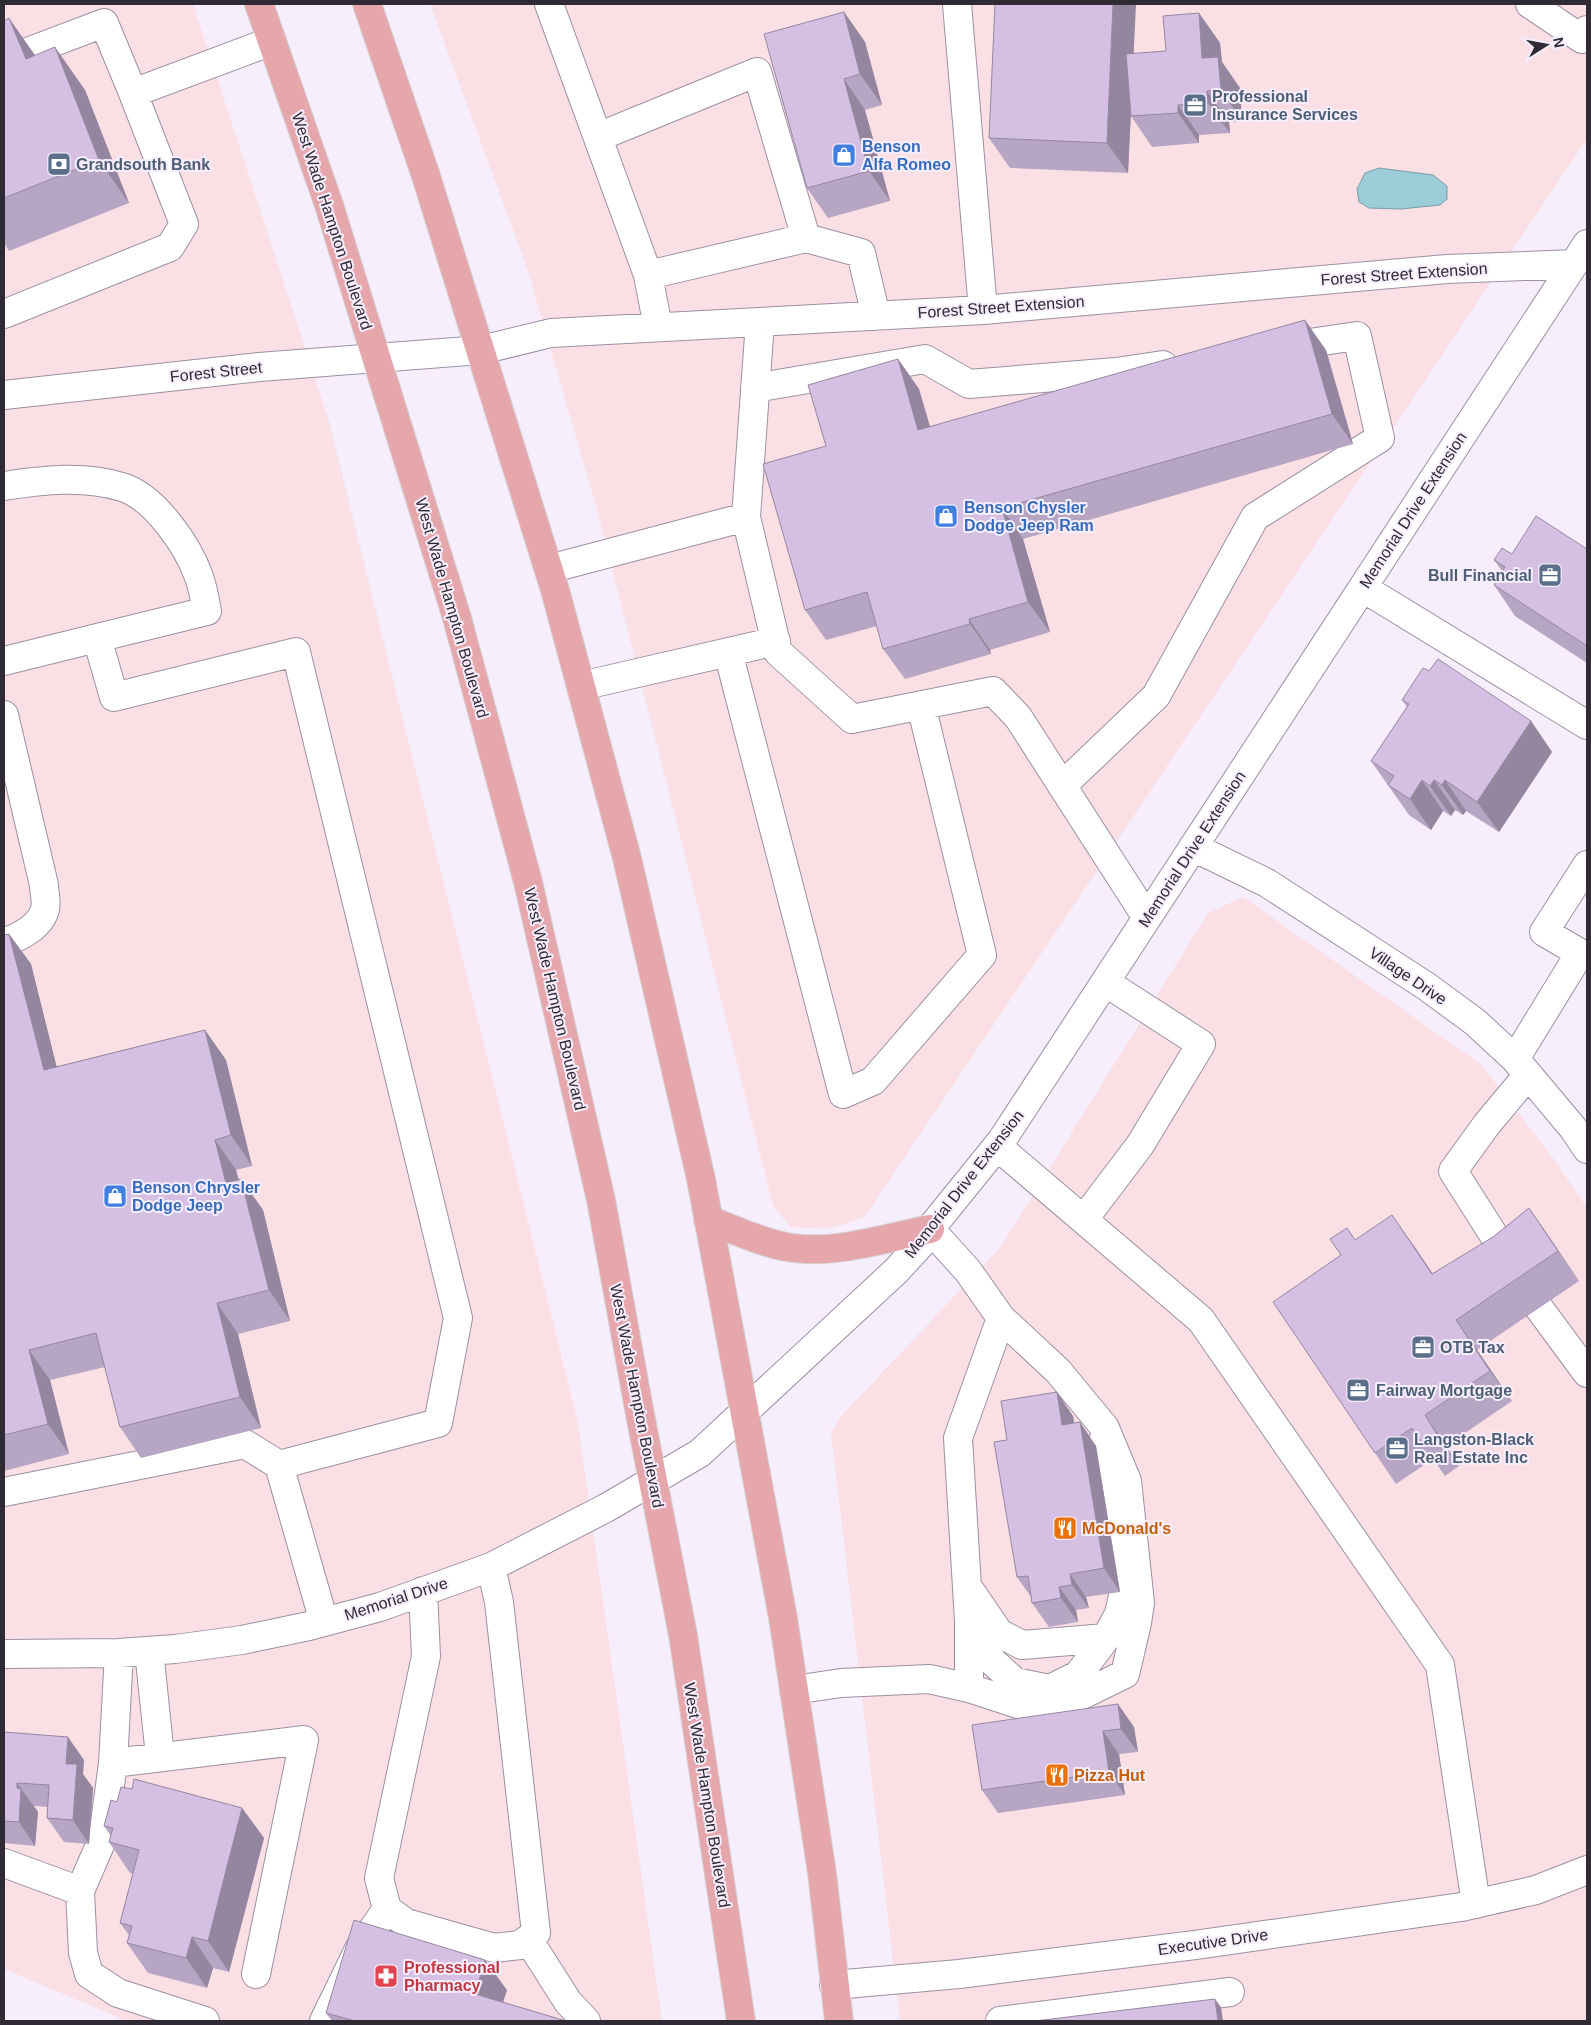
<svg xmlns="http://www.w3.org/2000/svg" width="1591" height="2025" font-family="Helvetica,sans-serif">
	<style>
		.commercial { fill: #fae0e5 }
		.water { fill: #9acdd7; stroke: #7a9ca6 }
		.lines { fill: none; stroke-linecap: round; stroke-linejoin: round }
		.minor-casing { stroke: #9c8fa4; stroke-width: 30 }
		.major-casing { stroke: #d5d4d6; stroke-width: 30 }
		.minor { stroke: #fff; stroke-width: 28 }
		.major { stroke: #e6a7ac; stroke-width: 28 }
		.wall { fill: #b7a5c4 }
		.shaded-wall { fill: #9586a0 }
		.building { fill: #d5c0e4; stroke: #9586a0 }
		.labels { text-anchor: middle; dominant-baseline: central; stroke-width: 4; stroke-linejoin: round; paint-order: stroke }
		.service-label { font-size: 16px; font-weight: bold; fill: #4e5e75; stroke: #f6eefc; text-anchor: start }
		.shop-label { font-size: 16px; font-weight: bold; fill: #366cbe; stroke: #f6eefc; text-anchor: start }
		.street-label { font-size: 16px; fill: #2f2a33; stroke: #f6eefc }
		.food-label { font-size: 16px; font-weight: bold; fill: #c56008; stroke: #f6eefc; text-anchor: start }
		.health-label { font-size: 16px; font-weight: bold; fill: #be3a42; stroke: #f6eefc; text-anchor: start }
	</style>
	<rect width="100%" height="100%" fill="#f6eefc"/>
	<path class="commercial" d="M 4,4 L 193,4 L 329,421 L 578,1423 L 662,2021 L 127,2021 L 4,1969 Z
		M 430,4 L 1587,4 L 1587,139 L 865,1217 L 827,1229 L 790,1227 L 773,1205 L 598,513 L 527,268 Z
		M 1243,897 L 1482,1065 L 1556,1162 L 1587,1208 L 1587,2021 L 900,2021 L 831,1432 L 843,1414 L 1000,1248 L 1208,913 Z"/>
	<path class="water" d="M 1379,168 L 1433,175 L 1447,186 L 1447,199 L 1440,205 L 1401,209 L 1369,208 L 1359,202 L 1357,189 L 1365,173 Z"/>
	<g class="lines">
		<g class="minor-casing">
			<path id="minor" d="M 549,4 L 648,275 L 658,327
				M 957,4 L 983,310
				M 1530,4 L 1582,39 L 1587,30
				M 4,61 L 104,23 L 133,93
				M 598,137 L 757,72 L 806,238 L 861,253 L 876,316
				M 648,275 L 806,238
				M 4,314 L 170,247 L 184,224 L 133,93 L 272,41
				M 760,322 L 746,517 L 778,652 L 852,719 L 993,691 L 1018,717 L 1147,918
				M 755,388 L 925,359 L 969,384 L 1116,372 L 1163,365
				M 4,395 L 259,367 L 481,350 L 551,333 L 983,310 L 1447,269 L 1574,264
				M 4,486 C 42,480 84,475 122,487 C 155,497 188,546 199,577 C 203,588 205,600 207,611 L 97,638
				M 549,569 L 746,517
				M 1363,588 L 1587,725
				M 728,652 L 843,1094 L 873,1081 L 982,955 L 921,705
				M 4,661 L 97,638 L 114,697 L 296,652 L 458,1318 L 438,1423 L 279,1465 L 245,1444 L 4,1492
				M 581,686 L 776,641
				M 4,715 L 44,885 C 44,892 47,902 45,909 C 41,926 19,938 4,942
				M 1062,786 L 1156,696 L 1255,517 L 1380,438 L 1357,336 L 1282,347
				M 1193,847 L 1267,883 L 1426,986 L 1475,1022 L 1515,1059 L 1573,1128 L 1587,1149
				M 1515,1059 L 1580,953 L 1544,932 L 1587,865
				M 997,1146 L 1201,1320 L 1440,1665 L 1476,1904
				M 1084,1219 L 1140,1145 L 1201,1044 L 1105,982
				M 930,1229 L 968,1271 L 1001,1318 L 1058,1371 L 1105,1428 L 1127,1481 L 1140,1603 L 1137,1623 L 1125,1674 L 1080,1696 L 1021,1705 L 969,1688 L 969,1621 L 958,1438 L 1001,1318
				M 1514,1267 L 1453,1171 L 1487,1124 L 1528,1075
				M 1539,1308 L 1587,1373
				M 279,1465 L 324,1622
				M 967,1586 L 999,1633 L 1022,1645 L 1106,1638 L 1119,1614 L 1124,1591 L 1101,1457 L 1103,1441
				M 423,1591 L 426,1656 L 379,1878 L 387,1909 L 406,1923 L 494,1948 L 520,1945 L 536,1933 L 499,1602 L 491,1567
				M 970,1623 L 992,1661 L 1015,1682 L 1050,1689 L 1078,1675 L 1106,1638
				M 149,1651 L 160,1756
				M 4,1654 L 119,1653 L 175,1649 L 242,1640 L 309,1626 L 380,1607 L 491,1567 L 606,1508 L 700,1453 L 896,1271 L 920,1245 L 930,1229 L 1002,1140 L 1587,244
				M 794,1690 L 841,1683 L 929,1679 L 969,1688
				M 113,1763 L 119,1653
				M 4,1863 L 80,1891
				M 528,1939 L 568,2002 L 586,2021
				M 834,1985 L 959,1974 L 1195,1945 L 1461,1907 L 1536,1890 L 1587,1870
				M 205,2021 L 118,1993 L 89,1974 L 83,1953 L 80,1891 L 103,1838 L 113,1763 L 304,1740 L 256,1974
				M 324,2021 L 359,1949 L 387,1909
				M 1000,2021 L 1230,1992"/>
		</g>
		<g class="major-casing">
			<path id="major" d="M 259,4 L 329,205 L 457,618 L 528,882 L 601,1200 L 639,1409 L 683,1635 L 741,2021
				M 367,4 L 425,173 L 555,590 L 627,858 L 701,1179 L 783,1618 L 822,1873 L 839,2021
				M 708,1220 C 736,1230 764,1244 793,1248 C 836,1254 887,1238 930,1229"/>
		</g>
		<use href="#minor" class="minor"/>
		<use href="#major" class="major"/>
	</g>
	<path class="wall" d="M 844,12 L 865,42 L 882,105 L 865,110 L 890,201 L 828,218 L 807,188 Z
		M 1199,13 L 1220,43 L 1222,62 L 1240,88 L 1242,121 L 1229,122 L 1230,133 L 1199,135 L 1199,143 L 1152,147 L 1131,116 L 1131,112 L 1128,173 L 1010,168 L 989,138 L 1133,54 L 1166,51 Z
		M 4,21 L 35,55 L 85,90 L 129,203 L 9,251 L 4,243 Z
		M 1326,350 L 1353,444 L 1023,539 L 1050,632 L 990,650 L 991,654 L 905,679 L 883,649 L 877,626 L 826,640 L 805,610 L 826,446 L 898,359 L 919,389 L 930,427 Z
		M 1587,549 L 1587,663 L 1515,616 L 1494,585 L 1502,571 L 1494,560 L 1512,554 Z
		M 1429,671 L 1531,721 L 1552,752 L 1499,832 L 1466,811 L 1463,815 L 1455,810 L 1451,816 L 1443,811 L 1431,830 L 1409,815 L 1371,761 L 1407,707 L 1402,700 Z
		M 9,934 L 31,964 L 56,1067 L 205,1030 L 226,1060 L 252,1166 L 236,1170 L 239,1180 L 241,1179 L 263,1210 L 290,1321 L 238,1334 L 261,1428 L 141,1458 L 120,1427 L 105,1367 L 50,1380 L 69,1454 L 4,1471 L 4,935 Z
		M 1529,1208 L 1579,1281 L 1477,1350 L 1512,1401 L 1446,1446 L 1459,1466 L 1445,1476 L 1433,1459 L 1396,1484 L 1375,1453 L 1341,1255 L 1356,1240 L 1414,1246 L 1433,1274 L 1493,1237 Z
		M 1073,1416 L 1074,1423 L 1096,1446 L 1120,1592 L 1086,1597 L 1089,1608 L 1076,1610 L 1078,1622 L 1049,1627 L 1032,1603 L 1031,1597 L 1017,1577 L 1007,1440 Z
		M 972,1725 L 1134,1727 L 1138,1752 L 1119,1754 L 1125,1795 L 998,1813 L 982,1790 Z
		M 4,1732 L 84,1760 L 83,1774 L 93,1788 L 89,1844 L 64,1842 L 47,1818 L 48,1807 L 34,1806 L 38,1812 L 35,1846 L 4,1843 Z
		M 132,1789 L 242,1808 L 264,1838 L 229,1972 L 213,1968 L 207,1988 L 148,1973 L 127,1943 L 129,1935 L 120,1923 L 133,1874 L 130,1873 L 109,1842 L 111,1836 L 104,1826 L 117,1802 Z
		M 507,1990 L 503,2002 L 566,2021 L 332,2021 L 326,2013 Z"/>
	<path class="shaded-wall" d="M 1113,4 L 1136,4 L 1128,173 L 1107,143 Z
		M 844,12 L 865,42 L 882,105 L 860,74 Z
		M 1199,13 L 1220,43 L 1222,62 L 1240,88 L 1242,121 L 1221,90 L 1202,58 Z
		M 9,18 L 39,61 L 26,59 Z
		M 55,47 L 85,90 L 129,203 L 99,160 Z
		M 844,79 L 865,110 L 890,201 L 869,171 Z
		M 1207,91 L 1229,122 L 1230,133 L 1208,103 Z
		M 1178,105 L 1199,135 L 1199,143 L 1178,113 Z
		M 1305,320 L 1326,350 L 1353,444 L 1332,414 Z
		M 898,359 L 919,389 L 940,461 L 918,430 Z
		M 1002,508 L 1023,539 L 1050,632 L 1028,602 Z
		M 969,619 L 990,650 L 991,654 L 970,624 Z
		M 1531,721 L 1552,752 L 1499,832 L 1477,802 Z
		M 1422,780 L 1443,811 L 1431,830 L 1410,799 Z
		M 1434,780 L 1455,810 L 1451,816 L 1430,786 Z
		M 1445,780 L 1466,811 L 1463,815 L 1442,785 Z
		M 9,934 L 31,964 L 65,1100 L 44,1070 Z
		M 205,1030 L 226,1060 L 252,1166 L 231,1135 Z
		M 215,1140 L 236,1170 L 247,1214 L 226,1183 Z
		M 241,1179 L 263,1210 L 290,1321 L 269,1290 Z
		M 1529,1208 L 1550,1238 L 1579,1281 L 1558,1251 Z
		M 1392,1215 L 1414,1246 L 1453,1304 L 1432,1274 Z
		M 217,1303 L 238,1334 L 261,1428 L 240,1397 Z
		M 1456,1320 L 1477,1350 L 1512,1401 L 1490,1371 Z
		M 29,1350 L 50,1380 L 69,1454 L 48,1424 Z
		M 1057,1392 L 1073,1416 L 1078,1449 L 1062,1425 Z
		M 1425,1415 L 1446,1446 L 1459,1466 L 1438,1436 Z
		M 1080,1422 L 1096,1446 L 1120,1592 L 1104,1568 Z
		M 1070,1574 L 1086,1597 L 1089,1608 L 1072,1585 Z
		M 1059,1587 L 1076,1610 L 1078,1622 L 1061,1598 Z
		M 1118,1704 L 1134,1727 L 1138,1752 L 1121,1729 Z
		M 1103,1731 L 1119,1754 L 1125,1795 L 1109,1772 Z
		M 68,1737 L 84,1760 L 83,1774 L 93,1788 L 89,1844 L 73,1820 L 66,1764 Z
		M 17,1783 L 38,1812 L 35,1846 L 19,1822 Z
		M 242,1808 L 264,1838 L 229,1972 L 208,1941 Z
		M 192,1937 L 213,1968 L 207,1988 L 186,1958 Z
		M 485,1960 L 507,1990 L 497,2021 L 475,1994 Z
		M 1215,1999 L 1221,2007 L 1223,2021 L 1218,2021 Z"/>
	<path class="building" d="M 995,4 L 1113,4 L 1107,143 L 989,138 Z
		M 844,12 L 860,74 L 844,79 L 869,171 L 807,188 L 764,34 Z
		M 1199,13 L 1202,58 L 1218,57 L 1221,90 L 1207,91 L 1208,103 L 1178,105 L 1178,113 L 1131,116 L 1126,54 L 1166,51 L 1163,16 Z
		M 9,18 L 26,59 L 55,47 L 99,160 L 4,198 L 4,21 Z
		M 1305,320 L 1332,414 L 1002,508 L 1028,602 L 969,619 L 970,624 L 883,649 L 867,592 L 805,610 L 763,464 L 826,446 L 808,385 L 898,359 L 918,430 Z
		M 1536,516 L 1587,549 L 1587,646 L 1494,585 L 1505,567 L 1494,560 L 1502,548 L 1512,554 Z
		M 1438,659 L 1531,721 L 1477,802 L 1445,780 L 1442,785 L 1434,780 L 1430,786 L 1422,780 L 1410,799 L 1388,785 L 1394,776 L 1371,761 L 1409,704 L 1402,700 L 1423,668 L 1429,671 Z
		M 9,934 L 44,1070 L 205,1030 L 231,1135 L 215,1140 L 226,1183 L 241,1179 L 269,1290 L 217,1303 L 240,1397 L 120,1427 L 96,1333 L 29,1350 L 48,1424 L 4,1435 L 4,935 Z
		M 1529,1208 L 1558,1251 L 1456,1320 L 1490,1371 L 1425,1415 L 1438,1436 L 1424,1445 L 1412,1428 L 1375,1453 L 1273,1302 L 1341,1255 L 1330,1239 L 1347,1228 L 1355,1240 L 1392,1215 L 1432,1274 L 1493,1237 Z
		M 1057,1392 L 1062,1425 L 1080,1422 L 1104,1568 L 1070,1574 L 1072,1585 L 1059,1587 L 1061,1598 L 1032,1603 L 1028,1576 L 1017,1577 L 994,1442 L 1007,1440 L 1001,1401 Z
		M 1118,1704 L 1121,1729 L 1103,1731 L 1109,1772 L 982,1790 L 972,1725 Z
		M 4,1732 L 68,1737 L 66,1764 L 77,1764 L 73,1820 L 47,1818 L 49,1785 L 17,1783 L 17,1788 L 21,1789 L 19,1822 L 4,1821 Z
		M 134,1779 L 242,1808 L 208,1941 L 192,1937 L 186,1958 L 127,1943 L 132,1926 L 120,1923 L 139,1850 L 109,1842 L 113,1828 L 104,1826 L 111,1800 L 117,1802 L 121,1787 L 132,1789 Z
		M 354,1920 L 485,1960 L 475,1994 L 566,2021 L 355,2021 L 326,2013 Z
		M 1215,1999 L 1218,2021 L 1035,2021 Z"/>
	<defs>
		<g id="office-square" transform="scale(1.25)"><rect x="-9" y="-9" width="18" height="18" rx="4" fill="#5c6f8a" stroke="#f6eefc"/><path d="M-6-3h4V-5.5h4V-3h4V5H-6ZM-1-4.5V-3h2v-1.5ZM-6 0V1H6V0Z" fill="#fff"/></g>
		<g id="shop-square" transform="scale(1.25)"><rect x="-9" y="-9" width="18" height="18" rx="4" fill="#3f7fe0" stroke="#f6eefc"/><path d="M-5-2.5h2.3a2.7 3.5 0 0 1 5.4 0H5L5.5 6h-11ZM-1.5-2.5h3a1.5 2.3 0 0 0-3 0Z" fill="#fff"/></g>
		<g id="bank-square" transform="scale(1.25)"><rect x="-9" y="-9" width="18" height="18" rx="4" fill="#5c6f8a" stroke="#f6eefc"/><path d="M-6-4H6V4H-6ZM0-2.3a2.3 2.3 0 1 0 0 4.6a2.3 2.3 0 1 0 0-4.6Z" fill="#fff"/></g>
		<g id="restaurant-square" transform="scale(1.25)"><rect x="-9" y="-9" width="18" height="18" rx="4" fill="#e8710a" stroke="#f6eefc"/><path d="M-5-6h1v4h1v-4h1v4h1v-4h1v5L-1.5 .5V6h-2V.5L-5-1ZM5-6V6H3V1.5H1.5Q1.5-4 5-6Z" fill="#fff"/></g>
		<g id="pharmacy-square" transform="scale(1.25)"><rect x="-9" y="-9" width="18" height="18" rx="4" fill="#e0444e" stroke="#f6eefc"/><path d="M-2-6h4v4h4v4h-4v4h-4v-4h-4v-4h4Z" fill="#fff"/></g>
	</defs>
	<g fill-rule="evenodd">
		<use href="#office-square" x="1195" y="105"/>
		<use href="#shop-square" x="844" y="155"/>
		<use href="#bank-square" x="59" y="164"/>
		<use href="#shop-square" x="946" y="516"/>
		<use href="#office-square" x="1550" y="575"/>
		<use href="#shop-square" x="115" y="1196"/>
		<use href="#office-square" x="1423" y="1347"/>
		<use href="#office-square" x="1358" y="1390"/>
		<use href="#office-square" x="1397" y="1448"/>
		<use href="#restaurant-square" x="1065" y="1528"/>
		<use href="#restaurant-square" x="1057" y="1775"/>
		<use href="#pharmacy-square" x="386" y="1976"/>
	</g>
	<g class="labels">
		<g class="service-label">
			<text x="1212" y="96">Professional<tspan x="1212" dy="18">Insurance Services</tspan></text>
			<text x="76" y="164">Grandsouth Bank</text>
			<text x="1532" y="575" text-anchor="end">Bull Financial</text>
			<text x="1440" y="1347">OTB Tax</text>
			<text x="1376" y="1390">Fairway Mortgage</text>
			<text x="1414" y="1439">Langston-Black<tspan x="1414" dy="18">Real Estate Inc</tspan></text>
		</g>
		<g class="shop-label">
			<text x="862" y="146">Benson<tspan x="862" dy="18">Alfa Romeo</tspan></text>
			<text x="964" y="507">Benson Chysler<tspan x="964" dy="18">Dodge Jeep Ram</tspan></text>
			<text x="132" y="1187">Benson Chrysler<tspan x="132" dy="18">Dodge Jeep</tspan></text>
		</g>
		<g class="street-label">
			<text transform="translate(332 221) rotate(72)">West Wade Hampton Boulevard</text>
			<text transform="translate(1404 274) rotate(-4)">Forest Street Extension</text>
			<text transform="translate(1001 307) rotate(-4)">Forest Street Extension</text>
			<text transform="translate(216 372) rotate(-6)">Forest Street</text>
			<text transform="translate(1413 510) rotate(-57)">Memorial Drive Extension</text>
			<text transform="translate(452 608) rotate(74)">West Wade Hampton Boulevard</text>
			<text transform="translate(1192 849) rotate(-57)">Memorial Drive Extension</text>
			<text transform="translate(1408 976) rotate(34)">Village Drive</text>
			<text transform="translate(555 999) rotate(77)">West Wade Hampton Boulevard</text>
			<text transform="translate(964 1184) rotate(-52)">Memorial Drive Extension</text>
			<text transform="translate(637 1396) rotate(79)">West Wade Hampton Boulevard</text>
			<text transform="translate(396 1599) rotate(-18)">Memorial Drive</text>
			<text transform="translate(707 1795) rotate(81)">West Wade Hampton Boulevard</text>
			<text transform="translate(1213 1942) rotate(-8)">Executive Drive</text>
		</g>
		<g class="food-label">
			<text x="1082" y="1528">McDonald's</text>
			<text x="1074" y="1775">Pizza Hut</text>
		</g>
		<g class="health-label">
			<text x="404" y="1967">Professional<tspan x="404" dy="18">Pharmacy</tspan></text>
		</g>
	</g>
	<rect width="1591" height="2025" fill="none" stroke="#2f2a33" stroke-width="10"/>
	<g transform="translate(1546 45) rotate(79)" stroke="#f6eefc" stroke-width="4" paint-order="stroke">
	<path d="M0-4L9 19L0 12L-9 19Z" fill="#2f2a33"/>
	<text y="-8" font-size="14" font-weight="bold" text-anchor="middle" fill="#2f2a33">N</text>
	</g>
</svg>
